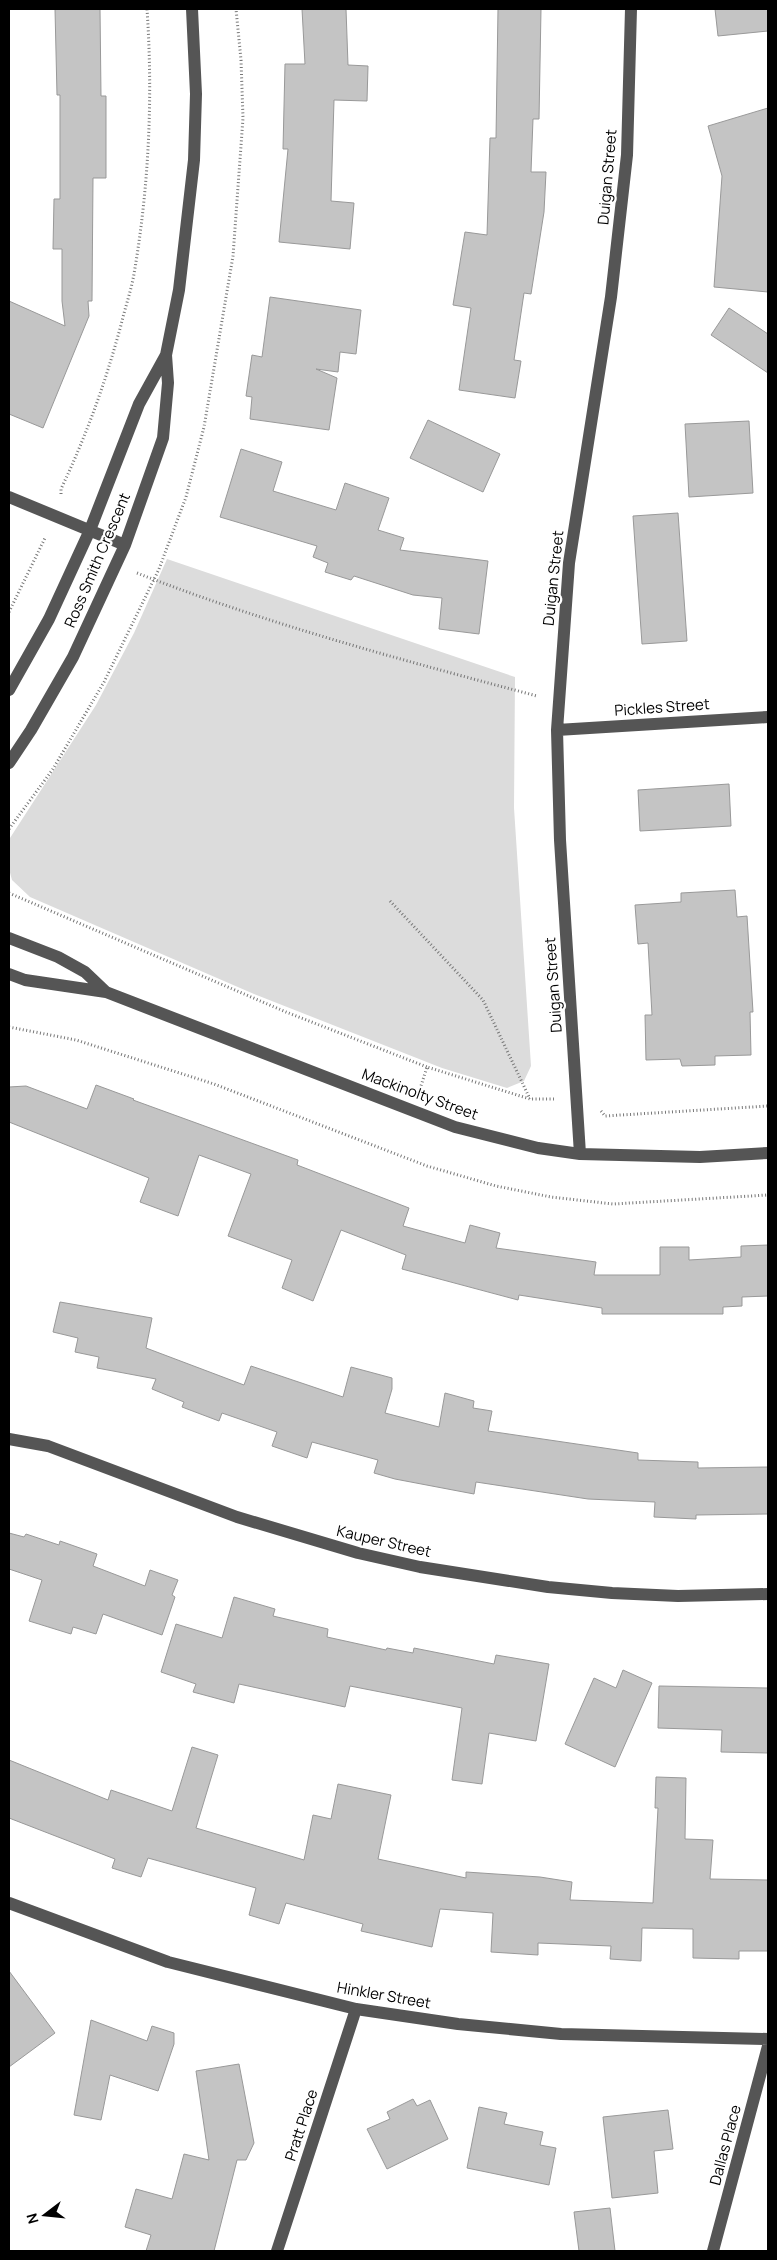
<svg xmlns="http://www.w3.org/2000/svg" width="777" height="2260" font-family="Manrope,sans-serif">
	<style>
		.green { fill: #dcdcdc }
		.building { fill: #c4c4c4; stroke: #999 }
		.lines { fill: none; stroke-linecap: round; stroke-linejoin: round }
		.path { stroke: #777; stroke-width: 3; stroke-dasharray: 1 2.5; stroke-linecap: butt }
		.minor { stroke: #555; stroke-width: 12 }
		.labels { text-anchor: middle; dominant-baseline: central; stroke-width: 4.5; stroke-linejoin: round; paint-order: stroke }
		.street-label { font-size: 15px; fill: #000; stroke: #fff }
	</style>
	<rect width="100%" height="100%" fill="#fff"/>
	<path class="green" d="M 167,559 L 515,677 L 514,808 L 531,1066 L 524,1081 L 507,1088 L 442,1068 L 254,994 L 30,897 L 12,880 L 9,869 L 10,838 L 96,705 L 134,633 Z"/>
	<path class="building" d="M 55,9 L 100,9 L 101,96 L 106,96 L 106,178 L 93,178 L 92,301 L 88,301 L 89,316 L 43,428 L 9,414 L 9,301 L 65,326 L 62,301 L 62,249 L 53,249 L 54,199 L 60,199 L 60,95 L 57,95 Z
		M 302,9 L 346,9 L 348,65 L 368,66 L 367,101 L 334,100 L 331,201 L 354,203 L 350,249 L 279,242 L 288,149 L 283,149 L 285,64 L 305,64 Z
		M 498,9 L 541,9 L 539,119 L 533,119 L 531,172 L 546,172 L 544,212 L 531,294 L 524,293 L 514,360 L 521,361 L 515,398 L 459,390 L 471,308 L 453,305 L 465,232 L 487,235 L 490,138 L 496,138 Z
		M 715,9 L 768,9 L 768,31 L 718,36 Z
		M 768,108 L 768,292 L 714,287 L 722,176 L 708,126 Z
		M 270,297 L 361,310 L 356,354 L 340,352 L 338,372 L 316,369 L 337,378 L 329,430 L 250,419 L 252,397 L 246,396 L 252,355 L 262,357 Z
		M 729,308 L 768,334 L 768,373 L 711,335 Z
		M 428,420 L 500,454 L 483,492 L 410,458 Z
		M 749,421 L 753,493 L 689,497 L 685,424 Z
		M 241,449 L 282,462 L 273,491 L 336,510 L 345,483 L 389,498 L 378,530 L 404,538 L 400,550 L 488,561 L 479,634 L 439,629 L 442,598 L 413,595 L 354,576 L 351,580 L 325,572 L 328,563 L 313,557 L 317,546 L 220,517 Z
		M 678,513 L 687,641 L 642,644 L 633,516 Z
		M 729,784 L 731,826 L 640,831 L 638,790 Z
		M 735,890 L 737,917 L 747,916 L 753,1012 L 750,1012 L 751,1055 L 715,1056 L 715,1065 L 682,1066 L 680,1059 L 646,1060 L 645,1015 L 652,1015 L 648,943 L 638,944 L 635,905 L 681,902 L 681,893 Z
		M 96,1085 L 134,1099 L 133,1100 L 298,1160 L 297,1165 L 409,1208 L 403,1226 L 465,1243 L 470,1225 L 500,1233 L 496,1248 L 596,1262 L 594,1275 L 660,1275 L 660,1247 L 689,1247 L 689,1260 L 741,1257 L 741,1246 L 768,1245 L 768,1296 L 742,1297 L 742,1306 L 723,1307 L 723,1314 L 602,1314 L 602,1308 L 519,1295 L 518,1300 L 402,1269 L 406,1255 L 341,1230 L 313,1301 L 282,1288 L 292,1260 L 228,1236 L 251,1174 L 199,1155 L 178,1216 L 140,1202 L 149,1178 L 9,1122 L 9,1087 L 26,1086 L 87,1109 Z
		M 60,1302 L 152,1318 L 146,1348 L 244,1385 L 251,1366 L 343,1397 L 351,1367 L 392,1378 L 392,1389 L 385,1413 L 439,1427 L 445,1393 L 474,1401 L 473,1408 L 492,1411 L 488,1431 L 638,1453 L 638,1460 L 698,1462 L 698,1468 L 768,1467 L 768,1514 L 696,1515 L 696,1519 L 654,1517 L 655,1502 L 588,1499 L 476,1482 L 474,1494 L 395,1479 L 374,1473 L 378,1460 L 312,1442 L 307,1458 L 272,1446 L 277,1432 L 222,1413 L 219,1421 L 182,1407 L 184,1402 L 152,1389 L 156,1379 L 97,1368 L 99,1357 L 75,1352 L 78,1338 L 53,1332 Z
		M 9,1533 L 24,1537 L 26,1534 L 59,1545 L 60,1541 L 97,1554 L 93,1566 L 145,1586 L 150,1570 L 178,1580 L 172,1595 L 175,1597 L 162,1635 L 103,1614 L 96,1634 L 73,1627 L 71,1634 L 29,1621 L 42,1580 L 9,1569 Z
		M 234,1597 L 275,1609 L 273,1616 L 328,1629 L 327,1637 L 386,1650 L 387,1648 L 413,1653 L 414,1648 L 494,1664 L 496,1655 L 549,1664 L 536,1741 L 489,1733 L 482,1784 L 452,1780 L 462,1708 L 350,1686 L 345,1707 L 239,1684 L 234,1703 L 193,1692 L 196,1684 L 161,1672 L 176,1624 L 222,1638 Z
		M 623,1670 L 652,1683 L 615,1767 L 565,1744 L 594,1678 L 616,1688 Z
		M 659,1686 L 768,1688 L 768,1753 L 721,1752 L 722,1730 L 658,1728 Z
		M 192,1747 L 218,1755 L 196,1828 L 304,1860 L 313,1815 L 331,1819 L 338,1784 L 391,1795 L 378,1859 L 466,1878 L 466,1872 L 540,1877 L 572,1882 L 570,1900 L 653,1903 L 658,1808 L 655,1808 L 656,1777 L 686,1778 L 685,1839 L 713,1840 L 710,1879 L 768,1880 L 768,1951 L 739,1951 L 739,1959 L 693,1958 L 693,1929 L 642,1928 L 641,1961 L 610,1959 L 611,1946 L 538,1943 L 538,1955 L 491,1952 L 493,1913 L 440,1909 L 432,1947 L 361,1931 L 363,1924 L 286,1903 L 279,1924 L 249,1915 L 256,1888 L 148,1858 L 141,1877 L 112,1868 L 115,1859 L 9,1818 L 9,1760 L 108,1800 L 111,1790 L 172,1811 Z
		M 9,1971 L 55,2033 L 9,2067 Z
		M 91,2020 L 147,2041 L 152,2026 L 174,2033 L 174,2044 L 158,2091 L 110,2075 L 101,2120 L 74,2115 Z
		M 239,2064 L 254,2143 L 246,2160 L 237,2160 L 214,2251 L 146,2251 L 151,2235 L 125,2227 L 136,2189 L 172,2199 L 184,2154 L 209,2160 L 196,2071 Z
		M 413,2099 L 417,2106 L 430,2100 L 448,2139 L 387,2169 L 367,2129 L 390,2119 L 387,2112 Z
		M 479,2107 L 507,2113 L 504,2124 L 543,2132 L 540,2145 L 556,2148 L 549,2185 L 467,2168 Z
		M 668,2110 L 673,2149 L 654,2151 L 658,2193 L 612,2198 L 603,2117 Z
		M 610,2208 L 615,2251 L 579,2251 L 574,2212 Z"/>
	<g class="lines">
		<path class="path" d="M 61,494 L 61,489 C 87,434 105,384 121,325 C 125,308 131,291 134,274 C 149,186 153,97 147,9
			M 137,573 C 267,624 402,660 537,696
			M 9,612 L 45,538
			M 9,829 L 53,769 L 104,682 L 159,569 L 186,497 L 204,427 L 233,256 L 243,118 L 241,60 L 236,9
			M 9,893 L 286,1012 L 427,1067
			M 390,901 L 483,1000 L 530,1099
			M 9,1027 L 76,1040 L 214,1084 L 427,1166 L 496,1186 L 551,1197 L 613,1204 L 768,1195
			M 420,1089 L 427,1067 L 530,1099 L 554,1099
			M 601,1111 L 605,1116 L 768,1106"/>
		<path class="minor" d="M 9,497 L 125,545
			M 9,690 L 49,619 L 90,530 L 139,404 L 166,355
			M 557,730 L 768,717
			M 9,763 L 31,730 L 73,657 L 125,545 L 163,438 L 168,383 L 166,355 L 179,290 L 194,160 L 196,94 L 192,9
			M 9,938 L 58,957 L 85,972 L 106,992
			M 9,974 L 25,980 L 106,992 L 455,1127 L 538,1148 L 580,1154 L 700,1157 L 768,1153
			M 580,1154 L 560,840 L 557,730 L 569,563 L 611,297 L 627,155 L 631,9
			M 9,1439 L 48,1446 L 237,1517 L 358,1553 L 420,1567 L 548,1587 L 612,1593 L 678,1596 L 768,1594
			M 9,1903 L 168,1962 L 356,2009 L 458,2024 L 561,2034 L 768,2039
			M 277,2251 L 356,2009
			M 713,2251 L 768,2046"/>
	</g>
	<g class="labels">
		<g class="street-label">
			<text transform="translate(607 177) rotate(-85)">Duigan Street</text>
			<text transform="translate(97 560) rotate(-67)">Ross Smith Crescent</text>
			<text transform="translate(553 578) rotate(-84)">Duigan Street</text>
			<text transform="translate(662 707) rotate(-4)">Pickles Street</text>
			<text transform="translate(553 985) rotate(-94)">Duigan Street</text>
			<text transform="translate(420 1094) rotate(20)">Mackinolty Street</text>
			<text transform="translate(384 1541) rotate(13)">Kauper Street</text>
			<text transform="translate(384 1995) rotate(10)">Hinkler Street</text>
			<text transform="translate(301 2125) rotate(-72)">Pratt Place</text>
			<text transform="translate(725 2145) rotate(-75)">Dallas Place</text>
		</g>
	</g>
	<rect width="777" height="2260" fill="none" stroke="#000000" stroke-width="20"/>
	<g transform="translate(45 2215) rotate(254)" stroke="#ffffff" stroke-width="4" paint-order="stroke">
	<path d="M0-4L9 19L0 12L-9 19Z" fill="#000000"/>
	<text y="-8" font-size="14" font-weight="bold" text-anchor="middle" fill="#000000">N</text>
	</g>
</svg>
